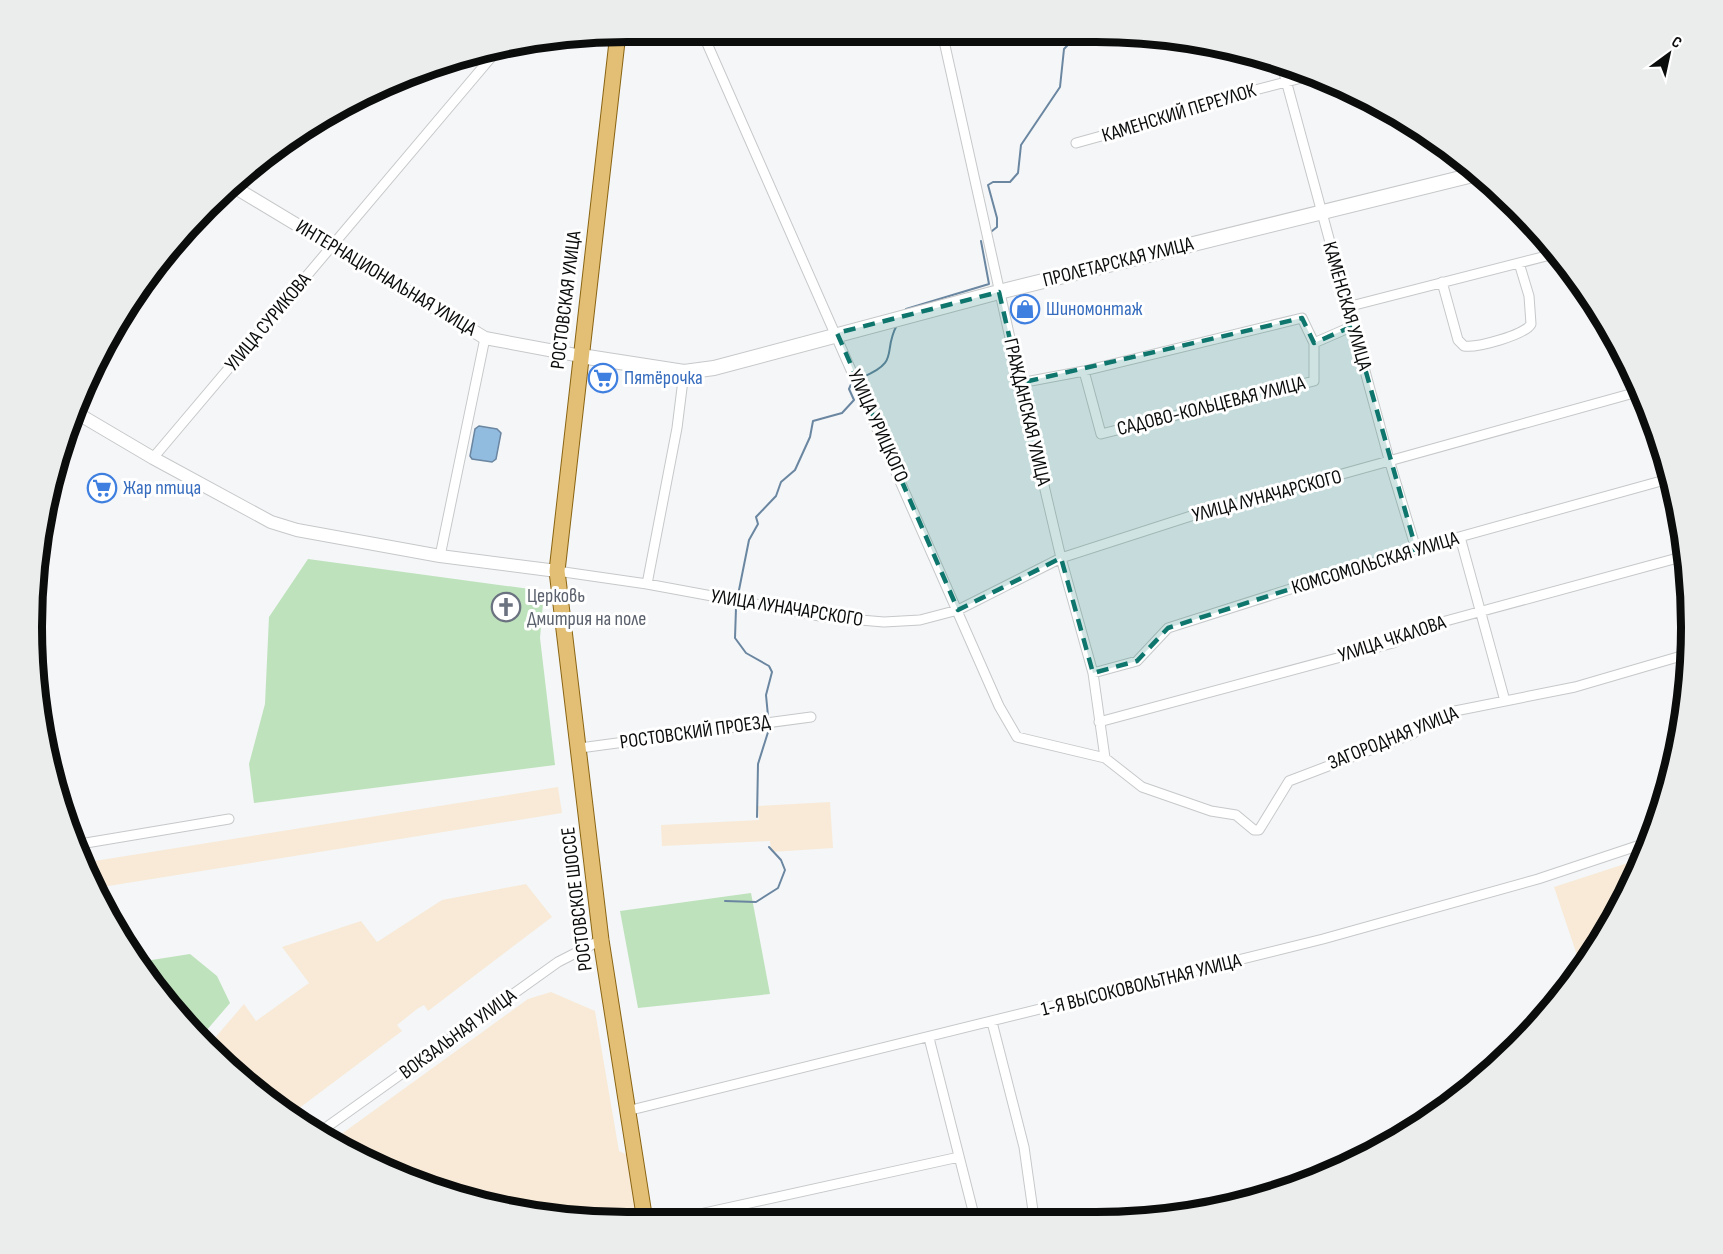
<svg xmlns="http://www.w3.org/2000/svg" width="1723" height="1254" font-family="'Sofia Sans Condensed',sans-serif">
	<style>
		.industrial { fill: #f8ead7 }
		.green { fill: #bee2bb }
		.water { fill: #92bbe0; stroke: #6a86a0; stroke-width: 1.5 }
		.lines { fill: none; stroke-linecap: round; stroke-linejoin: round }
		.stream { stroke: #6a86a0; stroke-width: 2 }
		.minor-casing { stroke: #c6c8c9; stroke-width: 11 }
		.tertiary-casing { stroke: #c6c8c9; stroke-width: 14 }
		.secondary-casing { stroke: #c6c8c9; stroke-width: 16 }
		.primary-casing { stroke: #8a6413; stroke-width: 17 }
		.minor { stroke: #fff; stroke-width: 9 }
		.tertiary { stroke: #fff; stroke-width: 12 }
		.secondary { stroke: #fff; stroke-width: 14 }
		.primary { stroke: #e2bf74; stroke-width: 15 }
		.marked { fill: #0f766e; fill-opacity: 0.2; stroke: #0f766e; stroke-width: 4.5; stroke-dasharray: 12 8; stroke-linejoin: round }
		.labels { text-anchor: middle; dominant-baseline: central; stroke-width: 6; stroke-linejoin: round; paint-order: stroke }
		.street-label { font-size: 20px; fill: #0b0c0c; stroke: #fff }
		.shop-label { font-size: 20px; fill: #366cbe; stroke: #fff; text-anchor: start }
		.worship-label { font-size: 20px; fill: #5b616d; stroke: #fff; text-anchor: start }
		.rim { fill: none; stroke: #0b0c0c; stroke-width: 8 }
	</style>
	<rect width="100%" height="100%" fill="#f4f6f8"/>
	<path class="industrial" d="M 558,787 L 562,813 L 96,888 L 82,863 Z
		M 830,802 L 833,848 L 771,852 L 770,841 L 662,846 L 661,825 L 759,820 L 758,806 Z
		M 1640,859 L 1612,924 L 1581,967 L 1554,887 Z
		M 526,884 L 552,917 L 428,1011 L 424,1005 L 417,1009 L 397,1025 L 402,1031 L 290,1115 L 235,1075 L 208,1046 L 244,1004 L 256,1021 L 309,983 L 282,947 L 361,921 L 377,942 L 442,900 Z
		M 551,992 L 595,1011 L 619,1151 L 630,1156 L 641,1219 L 588,1221 L 473,1202 L 329,1143 L 528,999 Z"/>
	<path class="green" d="M 308,559 L 544,591 L 540,638 L 555,765 L 254,803 L 249,764 L 265,704 L 269,617 Z
		M 751,893 L 770,994 L 638,1008 L 620,911 Z
		M 190,954 L 217,976 L 230,1003 L 200,1038 L 155,990 L 139,962 Z"/>
	<path class="water" d="M 479,426 L 497,429 L 501,433 L 496,459 L 492,462 L 472,459 L 470,456 L 475,429 Z"/>
	<g class="lines">
		<path class="stream" d="M 992,231 L 997,227 L 997,218 L 988,185 L 993,182 L 1010,182 L 1018,173 L 1021,145 L 1060,87 L 1064,49 L 1080,32
			M 906,309 L 989,284 L 981,241
			M 863,377 C 901,361 882,352 897,325
			M 738,595 L 749,540 L 758,524 L 756,517 L 776,496 L 781,482 L 795,470 L 810,437 L 813,421 L 842,413 L 854,400 L 849,389 L 852,382
			M 736,608 L 735,638 L 746,653 L 769,666 L 772,672 L 766,695 L 768,716
			M 757,817 L 758,764 L 769,729
			M 725,901 L 756,902 L 778,888 L 785,870 L 781,860 L 769,847"/>
		<g class="minor-casing">
			<path id="minor" d="M 702,32 L 999,706 L 1017,737 L 1105,758 L 1142,787 L 1211,811 L 1236,815 L 1254,830 L 1259,830 L 1289,781 L 1412,734 L 1445,713 L 1575,687 L 1688,654
				M 942,32 L 1020,383 L 1061,558 L 1093,673 L 1105,758
				M 1281,62 L 1390,463 L 1416,549
				M 1076,143 L 1195,110 L 1228,97 L 1317,74
				M 1562,258 C 1569,277 1571,294 1592,302
				M 1442,282 L 1458,340 L 1464,346 C 1477,348 1525,335 1531,324 L 1529,296 L 1519,263
				M 1347,307 L 1558,253
				M 1314,343 L 1353,326
				M 1020,383 L 1084,371 L 1302,318 L 1314,343 L 1314,381 L 1101,434 L 1084,371
				M 153,458 L 499,48
				M 1460,537 L 1505,701
				M 440,556 L 485,338
				M 557,571 L 647,584 L 825,617 L 884,622 L 920,620 L 958,610 L 1061,558 L 1191,516 L 1641,391
				M 647,584 L 677,428 L 684,372
				M 1093,673 L 1137,661 L 1168,628 L 1416,549 L 1672,478
				M 1099,722 L 1393,643 L 1431,625 L 1685,556
				M 580,748 L 811,717
				M 74,845 L 229,819
				M 992,1022 L 1024,1147 L 1034,1218
				M 929,1038 L 975,1219
				M 627,1111 L 1323,939 L 1538,879 L 1649,842
				M 317,1134 L 558,962 L 601,940
				M 668,1221 L 959,1157"/>
		</g>
		<g class="tertiary-casing">
			<path id="tertiary" d="M 234,187 L 485,338 L 581,356
				M 75,412 L 153,458 L 271,522 L 297,530 L 440,556 L 557,571"/>
		</g>
		<g class="secondary-casing">
			<path id="secondary" d="M 581,356 L 684,372 L 714,368 L 999,292 L 1481,173"/>
		</g>
		<g class="primary-casing">
			<path id="primary" d="M 618,33 L 557,571 L 601,940 L 645,1221"/>
		</g>
		<use href="#minor" class="minor"/>
		<use href="#tertiary" class="tertiary"/>
		<use href="#secondary" class="secondary"/>
		<use href="#primary" class="primary"/>
	</g>
	<path class="marked" d="M 999,292 L 1020,383 L 1302,318 L 1314,343 L 1353,326 L 1416,549 L 1168,628 L 1137,661 L 1093,673 L 1061,558 L 958,610 L 837,333 Z"/>
	<defs>
		<g id="shop-ring" transform="scale(1.5)"><circle r="9.5" fill="#fff" stroke="#3f7fe0" stroke-width="1.5"/><path d="M-5-2.5h2.3a2.7 3.5 0 0 1 5.4 0H5L5.5 6h-11ZM-1.5-2.5h3a1.5 2.3 0 0 0-3 0Z" fill="#3f7fe0"/></g>
		<g id="supermarket-ring" transform="scale(1.5)"><circle r="9.5" fill="#fff" stroke="#3f7fe0" stroke-width="1.5"/><path d="M-6-5.5h2.5l.6 2H6L4.5 2H-2.5L-4.4-4H-6ZM-1.5 3.2a1.3 1.3 0 1 0 .1 0ZM3 3.2a1.3 1.3 0 1 0 .1 0Z" fill="#3f7fe0"/></g>
		<g id="church-ring" transform="scale(1.5)"><circle r="9.5" fill="#fff" stroke="#6b7280" stroke-width="1.5"/><path d="M-1.2-6h2.4v3.5h3.3v2.4h-3.3V6h-2.4V-.1h-3.3v-2.4h3.3Z" fill="#6b7280"/></g>
	</defs>
	<g fill-rule="evenodd">
		<use href="#shop-ring" x="1025" y="309"/>
		<use href="#supermarket-ring" x="603" y="378"/>
		<use href="#supermarket-ring" x="102" y="488"/>
		<use href="#church-ring" x="506" y="607"/>
	</g>
	<g class="labels">
		<g class="street-label">
			<text transform="translate(1179 113) rotate(-17)">КАМЕНСКИЙ ПЕРЕУЛОК</text>
			<text transform="translate(1118 262) rotate(-14)">ПРОЛЕТАРСКАЯ УЛИЦА</text>
			<text transform="translate(386 278) rotate(31)">ИНТЕРНАЦИОНАЛЬНАЯ УЛИЦА</text>
			<text transform="translate(566 300) rotate(-83)">РОСТОВСКАЯ УЛИЦА</text>
			<text transform="translate(1347 306) rotate(74)">КАМЕНСКАЯ УЛИЦА</text>
			<text transform="translate(268 322) rotate(-50)">УЛИЦА СУРИКОВА</text>
			<text transform="translate(1211 406) rotate(-14)">САДОВО-КОЛЬЦЕВАЯ УЛИЦА</text>
			<text transform="translate(1027 412) rotate(77)">ГРАЖДАНСКАЯ УЛИЦА</text>
			<text transform="translate(878 426) rotate(66)">УЛИЦА УРИЦКОГО</text>
			<text transform="translate(1267 496) rotate(-15)">УЛИЦА ЛУНАЧАРСКОГО</text>
			<text transform="translate(1375 563) rotate(-17)">КОМСОМОЛЬСКАЯ УЛИЦА</text>
			<text transform="translate(787 608) rotate(9)">УЛИЦА ЛУНАЧАРСКОГО</text>
			<text transform="translate(1392 639) rotate(-18)">УЛИЦА ЧКАЛОВА</text>
			<text transform="translate(695 732) rotate(-8)">РОСТОВСКИЙ ПРОЕЗД</text>
			<text transform="translate(1393 738) rotate(-22)">ЗАГОРОДНАЯ УЛИЦА</text>
			<text transform="translate(577 899) rotate(-97)">РОСТОВСКОЕ ШОССЕ</text>
			<text transform="translate(1141 985) rotate(-14)">1-Я ВЫСОКОВОЛЬТНАЯ УЛИЦА</text>
			<text transform="translate(458 1034) rotate(-36)">ВОКЗАЛЬНАЯ УЛИЦА</text>
		</g>
		<g class="shop-label">
			<text x="1046" y="309">Шиномонтаж</text>
			<text x="624" y="378">Пятёрочка</text>
			<text x="123" y="488">Жар птица</text>
		</g>
		<g class="worship-label">
			<text x="527" y="596">Церковь<tspan x="527" dy="23">Дмитрия на поле</tspan></text>
		</g>
	</g>
	<path d="M0 0H1723V1254H0ZM627 42H1096A585 585 0 0 1 1681 627V627A585 585 0 0 1 1096 1212H627A585 585 0 0 1 42 627V627A585 585 0 0 1 627 42Z" fill="#ebecec" fill-rule="evenodd"/>
	<path class="rim" d="M627 42H1096A585 585 0 0 1 1681 627V627A585 585 0 0 1 1096 1212H627A585 585 0 0 1 42 627V627A585 585 0 0 1 627 42Z"/>
	<g transform="translate(1669 54) rotate(33)" stroke="#ffffff" stroke-width="4.5" paint-order="stroke">
	<path d="M0-4.5L10 22L0 15L-10 22Z" fill="#0b0c0c"/>
	<text y="-9" font-size="16" font-weight="bold" text-anchor="middle" fill="#0b0c0c">С</text>
	</g>
</svg>
